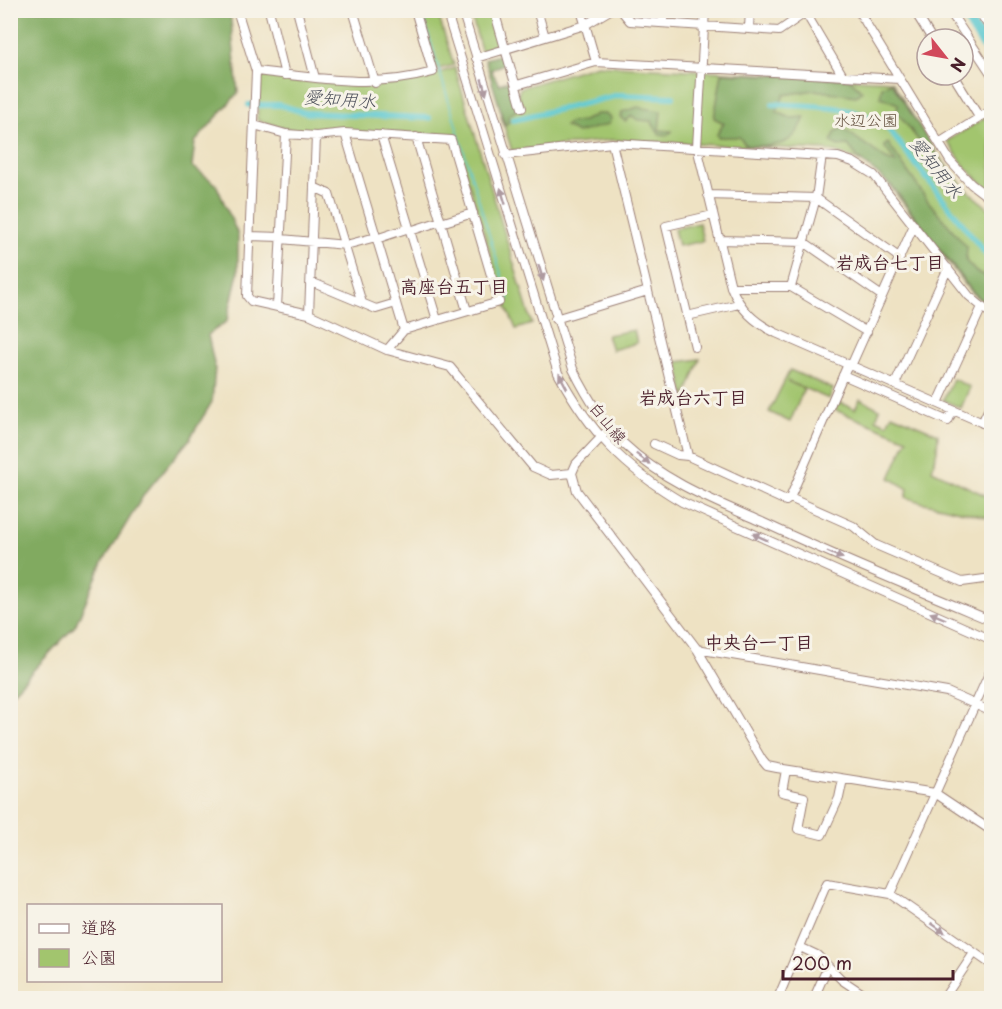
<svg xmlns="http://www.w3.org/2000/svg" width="1002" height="1009" font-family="'Playpen Sans','Klee One',sans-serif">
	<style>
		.green { fill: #a2c56e; stroke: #76724c; stroke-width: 1.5 }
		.forest { fill: #81aa61; stroke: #666446; stroke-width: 1.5 }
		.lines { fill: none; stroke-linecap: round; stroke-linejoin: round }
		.stream { stroke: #5bc8cf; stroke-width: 1.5 }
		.canal { stroke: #5bc8cf; stroke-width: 6 }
		.river { stroke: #5bc8cf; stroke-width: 10 }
		.minor-casing { stroke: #9c8077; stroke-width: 10 }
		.minor { stroke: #fff; stroke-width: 8 }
		.oneway { fill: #ae9aa0 }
		.labels { text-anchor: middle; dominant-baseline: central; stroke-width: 6; stroke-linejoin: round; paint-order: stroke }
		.park-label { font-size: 16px; fill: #64513f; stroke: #f7f3e8 }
		.street-label { font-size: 16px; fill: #4a1f2b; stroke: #f7f3e8 }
		.water-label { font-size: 18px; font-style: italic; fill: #4f525c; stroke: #f7f3e8 }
		.neighbourhood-label { font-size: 18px; font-weight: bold; fill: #4a1f2b; stroke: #f7f3e8 }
	</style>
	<rect width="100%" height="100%" fill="#f7f3e8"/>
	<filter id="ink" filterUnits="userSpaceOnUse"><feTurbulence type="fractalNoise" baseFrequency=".0167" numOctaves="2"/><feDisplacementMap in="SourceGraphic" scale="12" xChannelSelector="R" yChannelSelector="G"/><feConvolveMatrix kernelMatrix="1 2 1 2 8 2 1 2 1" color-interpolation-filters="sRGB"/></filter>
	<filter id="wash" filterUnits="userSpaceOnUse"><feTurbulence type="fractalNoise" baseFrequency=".008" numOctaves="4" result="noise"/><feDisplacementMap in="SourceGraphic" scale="24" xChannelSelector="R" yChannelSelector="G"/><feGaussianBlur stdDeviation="1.35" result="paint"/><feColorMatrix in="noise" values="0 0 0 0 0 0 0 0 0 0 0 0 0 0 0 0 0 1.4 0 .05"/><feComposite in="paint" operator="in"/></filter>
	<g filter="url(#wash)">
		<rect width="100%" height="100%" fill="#eee2c3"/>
		<path class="green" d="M 417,11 L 437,11 L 454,65 L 435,70 Z
			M 470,11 L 491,11 L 501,47 L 482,53 Z
			M 597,65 L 892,81 C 920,128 945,177 991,210 L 991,310 L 970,291 L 884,178 C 865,162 848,154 824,150 L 610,140 L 512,151 L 501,116 L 515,107 L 520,88 Z
			M 455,68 L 532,324 L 516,329 L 505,303 L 454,135 L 296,131 L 257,120 L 261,76 L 369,86 L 404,83 Z
			M 991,114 L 991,191 L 966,168 L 947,141 Z
			M 699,223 L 703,241 L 678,246 L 674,229 Z
			M 634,330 L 637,343 L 612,350 L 607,335 Z
			M 700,359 L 685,398 L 678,362 Z
			M 790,370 L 833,389 L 829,399 L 787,381 L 804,389 L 790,422 L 769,412 Z
			M 953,379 L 970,387 L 961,408 L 943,400 Z
			M 860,399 L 880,409 L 876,419 L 887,424 L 892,414 L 938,434 L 937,451 L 932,470 L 991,498 L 991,518 L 920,502 L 906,497 L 908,489 L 890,478 L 907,439 L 835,410 L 839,402 L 855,409 Z"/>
		<path class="forest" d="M 11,10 L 230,11 L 238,93 L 195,142 L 192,166 L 216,184 L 238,235 L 238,273 L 227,321 L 208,335 L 215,368 L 212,402 L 189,440 L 145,493 L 103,562 L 75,626 L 11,694 Z
			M 503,54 L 505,63 L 491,70 L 499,84 L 512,80 L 520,108 L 508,116 L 509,122 L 505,125 L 485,59 Z
			M 722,73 L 849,79 L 862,91 L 856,96 L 815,90 L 784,95 L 777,112 L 791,118 L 805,117 C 793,148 776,146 747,146 L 739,137 L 718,137 L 717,134 L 724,123 L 714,118 Z
			M 891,82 L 948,171 L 941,170 L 897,112 L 898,104 L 880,97 L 882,87 Z
			M 638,107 L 661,111 L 659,130 L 672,131 L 668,135 L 659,134 L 651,121 L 638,120 L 632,116 L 625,121 L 621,118 L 622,112 Z
			M 597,114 L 606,114 L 611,118 L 609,124 L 577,133 L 565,126 L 568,123 L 583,121 Z
			M 842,128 L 886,159 L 896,163 L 884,146 L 888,143 L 928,201 L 967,247 L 966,261 L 976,272 L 991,278 L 991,309 L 971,290 L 892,186 L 859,159 L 848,145 L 838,146 L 831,142 L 836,131 Z"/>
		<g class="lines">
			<path class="stream" d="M 421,10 L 509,300"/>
			<path class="canal" d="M 773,104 C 814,107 851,103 887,127 L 992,262
				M 249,105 L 280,105 L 306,113 L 429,118
				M 513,120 L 619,95 L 673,97"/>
			<path class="river" d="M 961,10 L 992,57"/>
		</g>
	</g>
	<g filter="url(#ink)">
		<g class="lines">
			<g class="minor-casing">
				<path id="minor" d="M 237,10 L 256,71 L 247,296 L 251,301 L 309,314 L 387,350 L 450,367 L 533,467 L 551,475 L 572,473
					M 269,10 L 285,75
					M 297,10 L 315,78
					M 353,10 L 375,83
					M 446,10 L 558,373 C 590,432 624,468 682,502 L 992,640
					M 462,10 L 573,369 C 587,397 602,422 624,444 C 663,481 714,501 762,522 C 837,557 915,589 992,621
					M 494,10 L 522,108
					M 537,10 L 545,37
					M 581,10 L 596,62
					M 621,10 L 630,21 L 779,31 L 805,13
					M 705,10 L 697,147 L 731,287 C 741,310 754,322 776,333 L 992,427
					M 804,10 L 843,76
					M 858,10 L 950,161 L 971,184 L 992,200
					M 914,10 L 932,39
					M 949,10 L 992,75
					M 978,10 L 992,31
					M 662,23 L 665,10
					M 749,28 L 750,10
					M 476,58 L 585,25 L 610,10
					M 256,71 C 317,78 373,89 433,72 L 415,10
					M 953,75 L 979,117
					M 517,85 L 596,62 L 900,79
					M 254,125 L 286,134 L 316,136 L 345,133 L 451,140 L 499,302 L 404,330 L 387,350
					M 345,133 L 404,330
					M 381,135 L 437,320
					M 416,137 L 467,311
					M 612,143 L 688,456
					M 939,143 L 992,110
					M 505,155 L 612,143 L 838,157 L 853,162 L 874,175 L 969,296 L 992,315
					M 314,187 L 329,194 L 362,303
					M 708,195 L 816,198 L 900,258
					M 441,223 L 473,213
					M 410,231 L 441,221
					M 249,236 L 281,237
					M 281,239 L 346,245 L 376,237
					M 376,239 L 409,228
					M 719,240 L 804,242 L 882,296
					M 311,282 L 376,309 L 396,303
					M 731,287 L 791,287 L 867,332
					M 791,287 L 816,198 L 822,155
					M 277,307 L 286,134
					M 309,314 L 316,136
					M 687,316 L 739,304
					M 555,319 L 648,291
					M 695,347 L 666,226 L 713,215
					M 851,366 L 914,225
					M 843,375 L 948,421 L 953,410
					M 895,384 L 948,268
					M 938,403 L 981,309
					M 982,423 L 992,402
					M 610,428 L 576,464 L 572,473 L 577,491 L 697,649 L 762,760 L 767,766 L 777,768 L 935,793 L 992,831
					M 654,444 L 678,455 L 688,456 L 786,501 L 790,498 L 853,526 L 876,545 L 962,582 L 992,578
					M 790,498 L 848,364
					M 697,649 L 947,692 L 992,712
					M 786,770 L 782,792 L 804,797 L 798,829 L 822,835 L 839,798 L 843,779
					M 890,894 L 992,667
					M 800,947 L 817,955 L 842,980 L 869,998
					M 778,998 L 827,883 L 890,894 L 992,965
					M 814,998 L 828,966
					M 944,998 L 974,953"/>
			</g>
			<use href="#minor" class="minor"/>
		</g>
		<defs><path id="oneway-solid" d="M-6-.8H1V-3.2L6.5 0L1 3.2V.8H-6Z" transform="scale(1.5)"/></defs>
		<g class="oneway">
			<use href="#oneway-solid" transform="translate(484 87) rotate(74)"/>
			<use href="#oneway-solid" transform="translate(503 196) rotate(-107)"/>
			<use href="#oneway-solid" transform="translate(541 273) rotate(73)"/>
			<use href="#oneway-solid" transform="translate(563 381) rotate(-118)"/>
			<use href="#oneway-solid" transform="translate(643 459) rotate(37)"/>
			<use href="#oneway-solid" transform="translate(760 537) rotate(-156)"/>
			<use href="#oneway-solid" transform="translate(835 555) rotate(23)"/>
			<use href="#oneway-solid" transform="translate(938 616) rotate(-157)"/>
			<use href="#oneway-solid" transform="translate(938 928) rotate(35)"/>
		</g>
	</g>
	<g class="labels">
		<g class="park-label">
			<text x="866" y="119">水辺公園</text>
		</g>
		<g class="street-label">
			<text transform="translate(609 422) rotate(51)">白山線</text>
		</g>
		<g class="water-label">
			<text transform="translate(340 98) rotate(4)">愛知用水</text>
			<text transform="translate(937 167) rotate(52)">愛知用水</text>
		</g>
		<g class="neighbourhood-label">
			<text x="890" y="261">岩成台七丁目</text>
			<text x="454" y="285">高座台五丁目</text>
			<text x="693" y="396">岩成台六丁目</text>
			<text x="759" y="641">中央台一丁目</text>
		</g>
	</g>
	<rect width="1002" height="1009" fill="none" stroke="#f7f3e8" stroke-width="36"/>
	<rect x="27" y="904" width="195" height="78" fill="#f7f3e8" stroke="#b29e9c" stroke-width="1.5"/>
	<rect x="39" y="924" width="30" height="9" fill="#ffffff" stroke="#b29e9c" stroke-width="1.5"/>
	<text x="81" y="934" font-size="18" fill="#4a1f2b">道路</text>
	<rect x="39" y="949" width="30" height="18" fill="#a2c56e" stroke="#b29e9c" stroke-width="1.5"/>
	<text x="81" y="964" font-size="18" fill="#4a1f2b">公園</text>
	<g transform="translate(945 57) rotate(121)"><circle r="28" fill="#f7f3e8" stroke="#b29e9c" stroke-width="1.5"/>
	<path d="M0-4.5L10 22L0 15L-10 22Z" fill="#d1495b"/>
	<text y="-9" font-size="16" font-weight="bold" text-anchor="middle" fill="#4a1f2b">N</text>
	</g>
	<path d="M783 970v9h170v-9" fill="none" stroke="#4a1f2b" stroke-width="3"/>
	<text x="792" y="970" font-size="18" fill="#4a1f2b" stroke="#f7f3e8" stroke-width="4.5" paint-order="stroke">200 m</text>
</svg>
